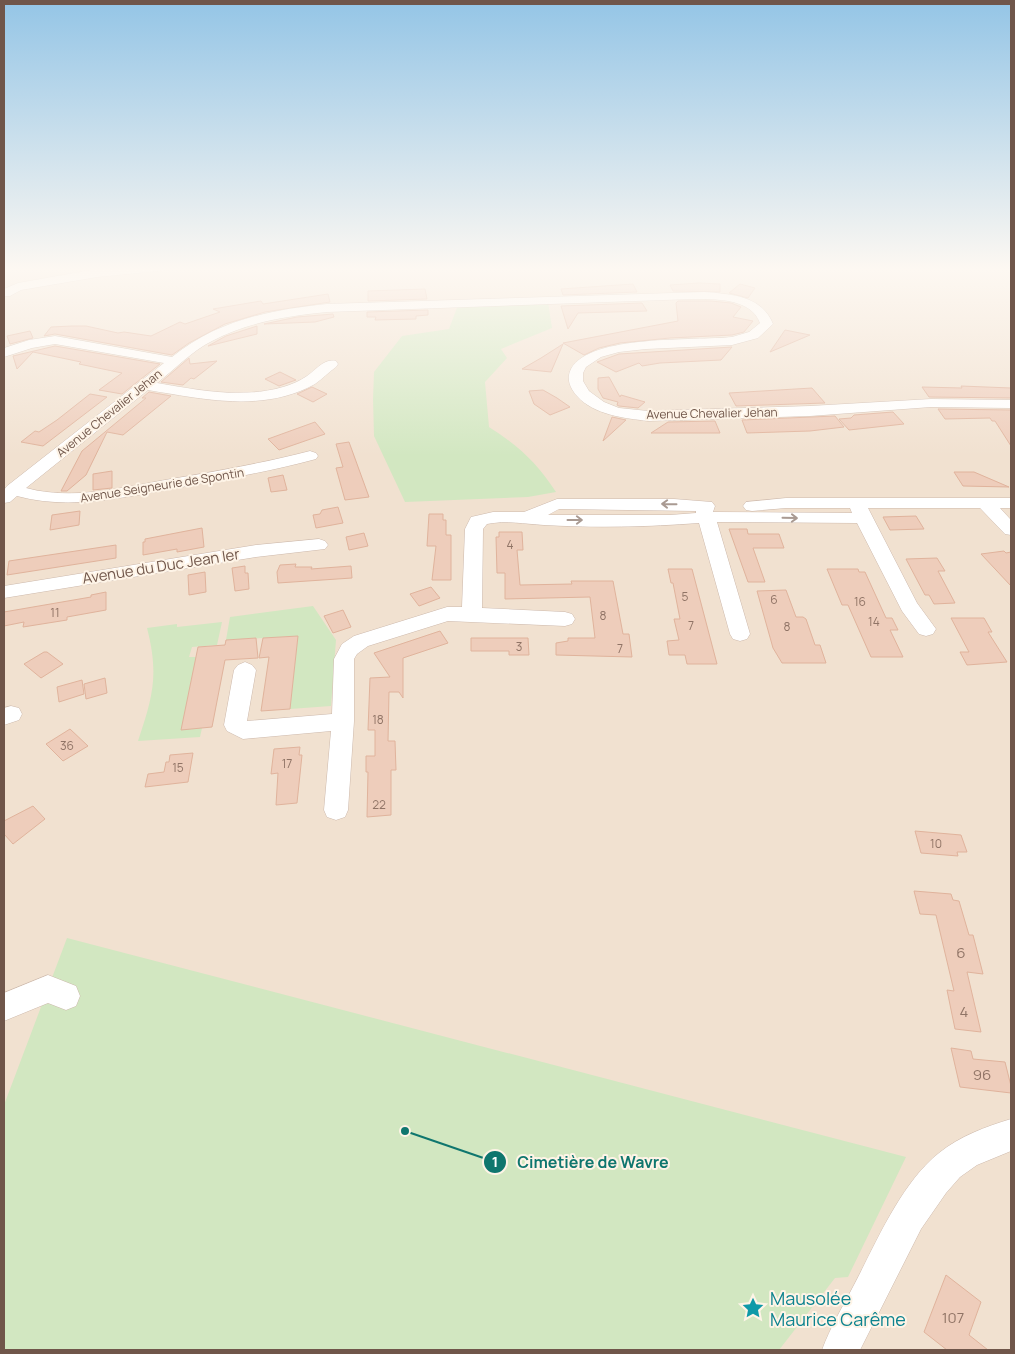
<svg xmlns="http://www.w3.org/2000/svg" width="1015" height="1354" font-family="Manrope,sans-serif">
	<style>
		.residential { fill: #f1e1d0 }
		.green { fill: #d2e7c1 }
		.building { fill: #eecdbb; stroke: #e0b39c }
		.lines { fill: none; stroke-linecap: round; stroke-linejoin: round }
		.minor-casing { stroke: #cdb9ac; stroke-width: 1 }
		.minor { fill: #fff; fill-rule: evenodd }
		.oneway { stroke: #a99a92 }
		.labels { text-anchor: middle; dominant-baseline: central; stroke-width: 4; stroke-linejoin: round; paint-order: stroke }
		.far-street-label { font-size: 12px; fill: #70564a; stroke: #fef4e7 }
		.number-label { font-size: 12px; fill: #907466 }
		.street-label { font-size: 15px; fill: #70564a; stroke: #fef4e7 }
		.near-number-label { font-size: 15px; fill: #907466 }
		.near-culture-label { font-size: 18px; fill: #0d838f; stroke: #fef4e7; text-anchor: start }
		.leader { fill: none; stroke: #0f766e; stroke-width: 2 }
		.callout-dot { fill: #0f766e; stroke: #fef4e7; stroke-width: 2 }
		.mark-label { font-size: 15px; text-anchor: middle; font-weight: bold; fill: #fff }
		.callout-label { font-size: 16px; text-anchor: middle; font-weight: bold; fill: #0f766e; stroke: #fef4e7; stroke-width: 4; stroke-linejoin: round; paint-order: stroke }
	</style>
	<rect width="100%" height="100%" fill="#faefe1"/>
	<path class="residential" d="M 4,267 L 1011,267 L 1011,1350 L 4,1350 Z"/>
	<path class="green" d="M 548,302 L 552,328 L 501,349 L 507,358 L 485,382 L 489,427 C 519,446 537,463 556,492 L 528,497 L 405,502 L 374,436 L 373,399 L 374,372 L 402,336 L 449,329 L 458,305 Z
		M 313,606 L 336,640 L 331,706 L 290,709 L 298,636 L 226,640 L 230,617 Z
		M 222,622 L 217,645 L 192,647 L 189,657 L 196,657 L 182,729 L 202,728 L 200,737 L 138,741 C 153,696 159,675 147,628 L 177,624 L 177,627 Z
		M 67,938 L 906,1157 L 848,1277 L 835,1278 L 779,1350 L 4,1350 L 4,1105 Z"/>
	<path class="building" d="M 699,283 L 720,284 L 720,292 L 673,291 L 670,285 Z
		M 633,284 L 637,292 L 563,295 L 561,289 Z
		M 740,284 L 755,288 L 748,298 L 729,293 Z
		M 425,289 L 427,299 L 368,301 L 368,291 Z
		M 328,294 L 330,302 L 265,312 L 225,324 L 189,343 L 172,355 L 55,334 L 44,336 L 51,327 L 72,326 L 86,326 L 118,333 L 124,332 L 151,336 L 180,322 L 185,324 L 220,312 L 213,309 L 261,301 L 263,304 Z
		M 678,301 L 711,301 L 731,303 L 741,307 L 733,317 L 753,321 L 744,332 L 732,335 L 670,338 L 620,343 L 599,348 L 584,355 L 563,343 L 678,321 L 676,303 Z
		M 642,303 L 647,311 L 578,313 L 568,329 L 561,306 Z
		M 428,310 L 428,315 L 416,316 L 416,319 L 375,320 L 376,317 L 367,317 L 367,312 Z
		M 333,314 L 334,317 L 315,322 L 264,324 L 297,317 Z
		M 257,326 L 257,334 L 208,346 L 226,336 Z
		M 785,330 L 810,335 L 770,352 Z
		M 30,331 L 33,338 L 10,344 L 7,336 Z
		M 563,344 L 551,372 L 522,369 L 541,358 Z
		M 55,346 L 160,364 L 122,394 L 99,390 L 122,373 L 79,364 L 81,362 L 33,352 L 17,369 L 13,356 Z
		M 732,347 L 721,360 L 660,363 L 642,366 L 639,363 L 616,372 L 597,362 L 619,354 Z
		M 189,358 L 190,364 L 217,361 L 194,379 L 191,378 L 183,385 L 161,382 Z
		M 280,372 L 296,380 L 279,386 L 265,379 Z
		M 609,377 L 620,397 L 621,395 L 645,402 L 638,408 L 619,406 L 617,405 L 618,402 L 603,398 L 598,389 L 598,378 Z
		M 961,386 L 1011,388 L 1011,398 L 929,397 L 922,387 L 962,388 Z
		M 312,387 L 327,394 L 313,402 L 297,394 Z
		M 812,388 L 825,403 L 736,406 L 729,393 Z
		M 543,390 L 557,398 L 570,407 L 550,415 L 534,404 L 529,391 Z
		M 149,392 L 171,396 L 123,435 L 107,432 L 86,475 L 67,491 L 61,491 L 82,451 L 146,398 L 142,398 Z
		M 90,394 L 107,397 L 43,446 L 21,442 L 35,431 L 39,432 L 57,420 Z
		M 938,409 L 1011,410 L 1011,446 L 995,421 L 992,421 L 990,418 L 945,419 Z
		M 893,412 L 904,424 L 849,430 L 839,419 L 851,418 L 854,415 Z
		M 835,416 L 844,427 L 810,431 L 747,433 L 742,420 Z
		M 612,417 L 626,420 L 603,441 Z
		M 715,421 L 720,433 L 651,433 L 668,422 Z
		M 315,422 L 325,434 L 279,450 L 268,439 Z
		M 349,442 L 369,497 L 345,500 L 336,468 L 343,467 L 336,444 Z
		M 112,471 L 112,488 L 93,490 L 93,474 Z
		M 954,472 L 974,472 L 1009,487 L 963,486 Z
		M 283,475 L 287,490 L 271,492 L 268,478 Z
		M 338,507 L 343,523 L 316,528 L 313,515 L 320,514 L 322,510 Z
		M 80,511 L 79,525 L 50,530 L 52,515 Z
		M 429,514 L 443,514 L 443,520 L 446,520 L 446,535 L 451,535 L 451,580 L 432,580 L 436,546 L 427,546 Z
		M 916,516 L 924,529 L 890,530 L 883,517 Z
		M 202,528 L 204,547 L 177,552 L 177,549 L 143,555 L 143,542 L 145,542 L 145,539 Z
		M 729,529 L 747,529 L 748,534 L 779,534 L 784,548 L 753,548 L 765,582 L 748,582 Z
		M 499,532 L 522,532 L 523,550 L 517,550 L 520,585 L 572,584 L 571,581 L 613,581 L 623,634 L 629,634 L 632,657 L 556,655 L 556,643 L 568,641 L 568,638 L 595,638 L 590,597 L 505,599 L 505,573 L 497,573 L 496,537 L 499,537 Z
		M 364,533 L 368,546 L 349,550 L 346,537 Z
		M 116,545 L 116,558 L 7,575 L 9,561 Z
		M 1004,551 L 1006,553 L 1011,552 L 1011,586 L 981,554 Z
		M 937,558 L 945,571 L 938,571 L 955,603 L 934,604 L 929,595 L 925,595 L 906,559 Z
		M 296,564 L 295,567 L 312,567 L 311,569 L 351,566 L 352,578 L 278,583 L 277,572 L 280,565 Z
		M 245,566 L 245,573 L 248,573 L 249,589 L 235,591 L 232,568 Z
		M 668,569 L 692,569 L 717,664 L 687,664 L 685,655 L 669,655 L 667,641 L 679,640 L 674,619 L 680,619 L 673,583 L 671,583 Z
		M 827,569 L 858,569 L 859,572 L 865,572 L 886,618 L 892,618 L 898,630 L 890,630 L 903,657 L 871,657 L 848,605 L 842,605 Z
		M 205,572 L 206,592 L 189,595 L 188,575 Z
		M 431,587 L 440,598 L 419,606 L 410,594 Z
		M 786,590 L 796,617 L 803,617 L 806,619 L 815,645 L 820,645 L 826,663 L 782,663 L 773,648 L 757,591 Z
		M 106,592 L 106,610 L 67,617 L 67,620 L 23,627 L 24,622 L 4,626 L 4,612 L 91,597 L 91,595 Z
		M 343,610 L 351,627 L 333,633 L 324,616 Z
		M 951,618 L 984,618 L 992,632 L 988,632 L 1007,662 L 967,665 L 960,652 L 969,652 Z
		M 440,631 L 448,643 L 403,658 L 403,698 L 399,692 L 389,692 L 388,741 L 395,741 L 396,770 L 391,770 L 391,815 L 367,817 L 368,772 L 366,772 L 366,756 L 375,756 L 375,730 L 368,730 L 370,678 L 390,677 L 374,653 Z
		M 298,636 L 290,709 L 261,711 L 269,657 L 259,658 L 263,638 Z
		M 256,638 L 258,658 L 225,660 L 212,727 L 181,730 L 198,647 L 225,645 L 226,640 Z
		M 471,638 L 528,638 L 529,655 L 509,655 L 509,651 L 471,651 Z
		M 44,652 L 47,652 L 63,664 L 41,678 L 24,664 Z
		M 105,678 L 107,693 L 86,699 L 84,684 Z
		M 82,680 L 84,694 L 59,702 L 57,687 Z
		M 70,729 L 88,746 L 63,761 L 46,744 Z
		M 300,747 L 299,755 L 302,755 L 297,803 L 276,805 L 278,773 L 271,774 L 274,749 Z
		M 193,753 L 188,782 L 145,787 L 148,774 L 164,772 L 166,762 L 169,762 L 170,755 Z
		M 33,806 L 45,819 L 13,844 L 4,834 L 4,821 Z
		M 915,831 L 961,835 L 967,852 L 957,852 L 958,856 L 921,853 Z
		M 914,891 L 951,894 L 953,900 L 959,901 L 969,935 L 973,935 L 983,974 L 967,972 L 981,1032 L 955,1029 L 947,990 L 954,991 L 936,915 L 920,914 Z
		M 951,1048 L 971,1051 L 973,1059 L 1005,1062 L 1011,1086 L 1011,1093 L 960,1087 Z
		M 946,1275 L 981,1302 L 969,1335 L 988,1350 L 947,1350 L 924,1332 Z"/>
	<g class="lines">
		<g class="minor-casing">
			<path id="minor" d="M 130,267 L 174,267 L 168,270 L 97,277 L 21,290 L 10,296 L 4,296 L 4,289 L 18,283 L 97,269 Z
				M 704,292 C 732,294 762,296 773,324 L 758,338 L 732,345 L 646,349 L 619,352 L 601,357 L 586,367 L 583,373 L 583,381 L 589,391 L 604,402 L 619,408 L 648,411 L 810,406 L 931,399 L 1011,400 L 1011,408 L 931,407 L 810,416 L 648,421 C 624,418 594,415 577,396 C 570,388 566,379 571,369 C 590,334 695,341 732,337 L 749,332 L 760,323 C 751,298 715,299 692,299 L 327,312 C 287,316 248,322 212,341 C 192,351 175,369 157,383 C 198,390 242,399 283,387 C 290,385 300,381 307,376 C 316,370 324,358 336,361 L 338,364 L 336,367 C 329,372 322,379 315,384 C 263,413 203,399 148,390 L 26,488 C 74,501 124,487 171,479 C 217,471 264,463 310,451 L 316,453 L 318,456 L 316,459 C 268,472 219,480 171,489 C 119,498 69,510 17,496 L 10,502 L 4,503 L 4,490 L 7,486 L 164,363 L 55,344 L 32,348 L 4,357 L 4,348 L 29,340 L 55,336 L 172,357 C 218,320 270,310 327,304 Z
				M 786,498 L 1011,498 L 1011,508 L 1000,508 L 1011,520 L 1011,535 L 1005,534 L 980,508 L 868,508 L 917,603 L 936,629 L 933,634 L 926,636 L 919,634 L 902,611 L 857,523 L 717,522 L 750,634 L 747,639 L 740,641 L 733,639 L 730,634 L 699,523 C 648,527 595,528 544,525 C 525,524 506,520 487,524 L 483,529 L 482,608 L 565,612 L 572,614 L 575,619 L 572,624 L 565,626 L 448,621 L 368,646 L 357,654 L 354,659 L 354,721 L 348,810 L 345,817 L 336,820 L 327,817 L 324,810 L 331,731 L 243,739 L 227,731 L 224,725 L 234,670 L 238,665 L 245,662 L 252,665 L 256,670 L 247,721 L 332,714 L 334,659 L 342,644 L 354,636 L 447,607 L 462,607 L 465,529 L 471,517 L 493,512 L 524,512 L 557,499 L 674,499 L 712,502 L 715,506 L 713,512 L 852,513 L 850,508 L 786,508 L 752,511 L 746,510 L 743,506 L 746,502 ZM 559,509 L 696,511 L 696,513 L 670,515 L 548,515 Z
				M 319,539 L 325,541 L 328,545 L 325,549 L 256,557 L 4,598 L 4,586 L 256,545 Z
				M 11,706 L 19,708 L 22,714 L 19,720 L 4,725 L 4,708 Z
				M 48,975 L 76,986 L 80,996 L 76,1006 L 66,1010 L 48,1003 L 4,1021 L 4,993 Z
				M 1011,1119 L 1011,1151 L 977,1165 L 960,1177 L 946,1193 L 921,1229 L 860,1350 L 822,1350 C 830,1328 843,1306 854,1285 C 876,1243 901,1183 939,1153 C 960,1136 985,1127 1011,1119 Z"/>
		</g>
		<use href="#minor" class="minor"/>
	</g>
	<defs><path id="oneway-shaft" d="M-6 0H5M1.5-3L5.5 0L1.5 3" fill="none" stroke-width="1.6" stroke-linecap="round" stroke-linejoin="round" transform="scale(1.25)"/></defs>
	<g class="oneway">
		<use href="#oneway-shaft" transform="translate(669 504) rotate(-179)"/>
		<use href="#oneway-shaft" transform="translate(790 518) rotate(1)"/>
		<use href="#oneway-shaft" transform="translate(575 520)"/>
	</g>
	<linearGradient id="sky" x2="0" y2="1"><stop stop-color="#94c5e6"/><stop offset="0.59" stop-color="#fdf8f2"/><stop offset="1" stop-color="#fdf8f2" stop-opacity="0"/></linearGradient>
	<rect width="1015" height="456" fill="url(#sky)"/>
	<defs>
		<g id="sight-bare" transform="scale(1.725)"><path d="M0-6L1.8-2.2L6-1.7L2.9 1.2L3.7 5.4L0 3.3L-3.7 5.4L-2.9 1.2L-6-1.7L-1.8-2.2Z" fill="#0f9aa8" stroke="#fef4e7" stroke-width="2.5" paint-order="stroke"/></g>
	</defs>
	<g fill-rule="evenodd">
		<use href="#sight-bare" x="753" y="1308"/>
	</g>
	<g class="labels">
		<g class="far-street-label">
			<text transform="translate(109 413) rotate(-39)">Avenue Chevalier Jehan</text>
			<text transform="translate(712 413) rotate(-1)">Avenue Chevalier Jehan</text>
			<text transform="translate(162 485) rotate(-9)">Avenue Seigneurie de Spontin</text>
		</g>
		<g class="number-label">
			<text x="510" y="544">4</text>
			<text x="685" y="596">5</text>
			<text x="774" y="599">6</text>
			<text x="860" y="601">16</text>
			<text x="55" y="612">11</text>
			<text x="603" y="615">8</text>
			<text x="874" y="621">14</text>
			<text x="691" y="625">7</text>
			<text x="787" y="626">8</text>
			<text x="519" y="646">3</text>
			<text x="620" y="648">7</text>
			<text x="378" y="719">18</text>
			<text x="67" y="745">36</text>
			<text x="287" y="763">17</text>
			<text x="178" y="767">15</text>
			<text x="379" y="804">22</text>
			<text x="936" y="843">10</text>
		</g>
		<g class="street-label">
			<text transform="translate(161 566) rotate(-9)">Avenue du Duc Jean Ier</text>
		</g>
		<g class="near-number-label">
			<text x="961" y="952">6</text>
			<text x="964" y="1011">4</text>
			<text x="982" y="1074">96</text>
			<text x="953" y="1317">107</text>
		</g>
		<g class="near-culture-label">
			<text x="770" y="1298">Mausolée<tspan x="770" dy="21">Maurice Carême</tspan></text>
		</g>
	</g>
	<path class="leader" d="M405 1131L495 1162"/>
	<g class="callout-dot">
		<circle cx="405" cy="1131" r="5"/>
		<circle cx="495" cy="1162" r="12"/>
	</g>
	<g class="mark-label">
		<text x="495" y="1167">1</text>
	</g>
	<g class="callout-label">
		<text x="593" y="1168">Cimetière de Wavre</text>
	</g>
	<rect width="1015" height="1354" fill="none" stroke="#70564a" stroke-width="10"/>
</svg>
